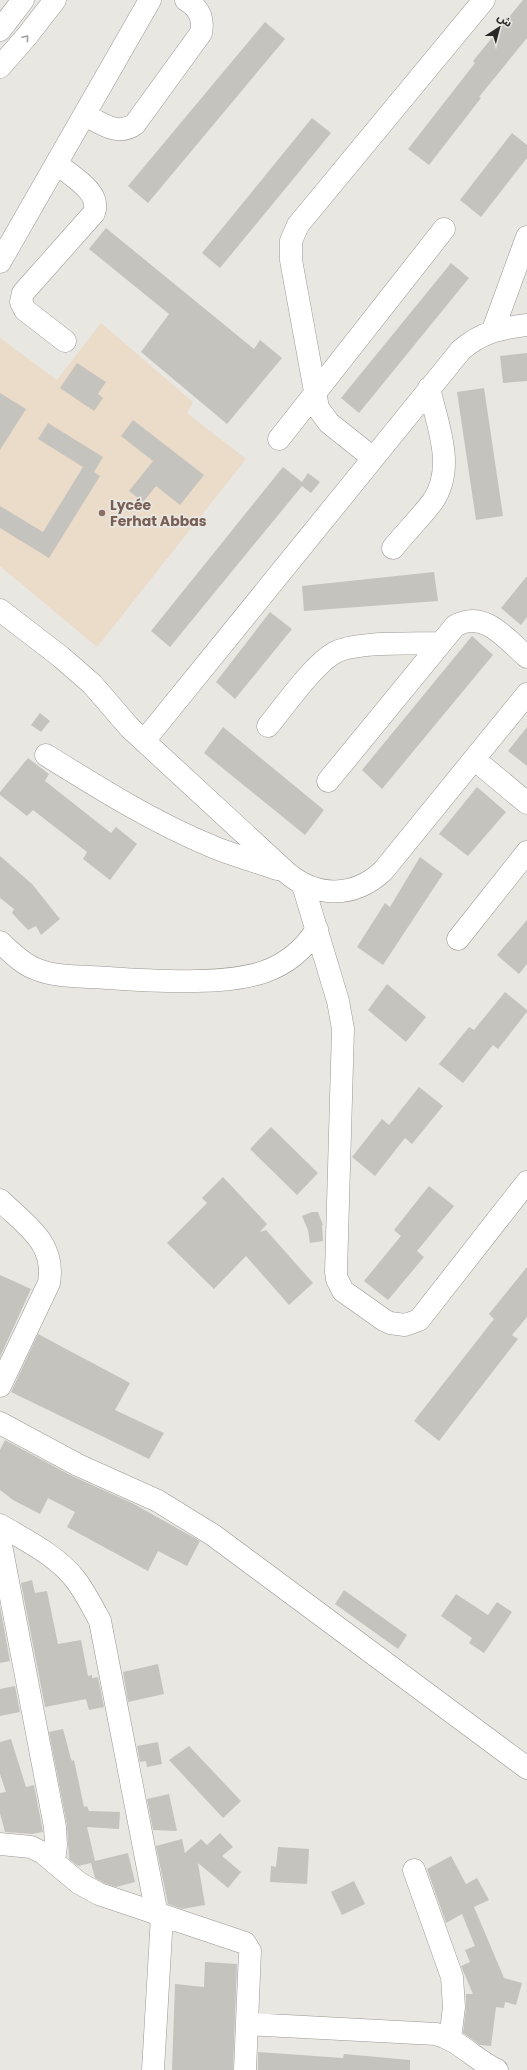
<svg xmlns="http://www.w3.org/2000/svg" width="527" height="2070" font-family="Poppins,'Noto Sans Arabic',sans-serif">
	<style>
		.education { fill: #ebdbc9 }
		.building { fill: #c5c3be }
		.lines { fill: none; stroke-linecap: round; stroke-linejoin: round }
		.minor-casing { stroke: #999793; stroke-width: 23 }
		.minor { stroke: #fff; stroke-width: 22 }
		.oneway { stroke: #9f9f9e }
		.education-dot { fill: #8d6e63; stroke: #e9e7e2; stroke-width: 1.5 }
		.labels { text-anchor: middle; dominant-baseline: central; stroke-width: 3.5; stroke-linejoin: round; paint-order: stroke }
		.education-label { font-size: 14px; font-weight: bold; fill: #785e54; stroke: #e9e7e2; text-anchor: start }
	</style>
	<rect width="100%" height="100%" fill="#e9e7e2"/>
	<path class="education" d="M 101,323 L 193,402 L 187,413 L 246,459 L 97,647 L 0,566 L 0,338 L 57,380 Z"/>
	<path class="building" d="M 523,0 L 527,0 L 527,38 L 479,97 L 481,98 L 429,165 L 408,149 L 475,63 L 473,61 Z
		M 265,22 L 285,39 L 148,203 L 128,186 Z
		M 312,118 L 331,133 L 220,268 L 202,253 Z
		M 512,133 L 527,145 L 527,158 L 481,217 L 460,200 Z
		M 106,228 L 254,349 L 260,340 L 282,358 L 227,424 L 141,352 L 169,314 L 89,249 Z
		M 451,263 L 469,278 L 359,413 L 341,398 Z
		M 527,353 L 527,381 L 503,383 L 500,356 Z
		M 77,363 L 106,382 L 98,394 L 103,398 L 94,411 L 60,388 Z
		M 484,388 L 503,516 L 476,520 L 457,392 Z
		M 0,393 L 26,409 L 0,450 Z
		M 133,420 L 204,475 L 180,505 L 156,486 L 143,502 L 129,491 L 153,461 L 121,436 Z
		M 48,423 L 103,457 L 94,472 L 100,476 L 49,558 L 0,528 L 0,506 L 43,532 L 83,467 L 38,439 Z
		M 283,467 L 302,482 L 308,473 L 320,482 L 311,493 L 302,486 L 170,647 L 151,631 Z
		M 434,572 L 438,601 L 304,611 L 302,586 Z
		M 527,576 L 527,617 L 521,625 L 501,608 Z
		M 270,612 L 292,629 L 235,699 L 216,682 Z
		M 472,636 L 493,655 L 382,789 L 362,770 Z
		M 40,713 L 50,721 L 41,732 L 31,725 Z
		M 223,727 L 324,810 L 305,835 L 204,753 Z
		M 527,727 L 527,766 L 508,751 Z
		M 28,758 L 49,774 L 45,781 L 111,833 L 116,827 L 137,844 L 110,880 L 83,859 L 87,852 L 33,810 L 27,816 L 0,795 L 0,792 Z
		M 477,787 L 506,812 L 468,856 L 439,834 Z
		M 0,856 L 32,884 L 60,919 L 41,935 L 36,926 L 28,930 L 12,913 L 14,909 L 0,898 Z
		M 420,857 L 443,874 L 383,965 L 357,947 L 385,903 L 390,907 Z
		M 527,920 L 527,964 L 519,974 L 497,955 Z
		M 387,984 L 426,1017 L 406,1042 L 368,1010 Z
		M 505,992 L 527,1010 L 527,1012 L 498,1049 L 493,1045 L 463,1083 L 439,1064 L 469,1027 L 474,1030 Z
		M 419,1087 L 443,1106 L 412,1144 L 405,1138 L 375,1176 L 352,1157 L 382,1119 L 389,1125 Z
		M 271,1127 L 318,1173 L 297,1195 L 250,1149 Z
		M 223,1177 L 267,1224 L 260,1232 L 266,1230 L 313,1283 L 289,1305 L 246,1256 L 214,1289 L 167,1243 L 207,1203 L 202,1198 Z
		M 429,1186 L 454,1206 L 417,1251 L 424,1257 L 388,1300 L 364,1281 L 401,1236 L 394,1230 Z
		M 312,1212 L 318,1212 L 323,1225 L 322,1225 L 323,1241 L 310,1243 L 308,1230 L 302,1216 Z
		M 527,1267 L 527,1317 L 512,1335 L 518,1339 L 439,1441 L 414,1421 L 494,1319 L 489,1314 Z
		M 0,1275 L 31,1289 L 0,1357 Z
		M 38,1334 L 130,1383 L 115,1410 L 164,1433 L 149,1459 L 11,1392 Z
		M 5,1440 L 72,1476 L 132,1503 L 200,1541 L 187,1566 L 158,1551 L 148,1571 L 67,1527 L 75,1512 L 48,1498 L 40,1514 L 13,1500 L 0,1490 L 0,1450 Z
		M 32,1580 L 35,1593 L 47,1591 L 58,1644 L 81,1640 L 88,1676 L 92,1675 L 92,1678 L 98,1677 L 104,1707 L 89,1710 L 86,1699 L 45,1707 L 21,1583 Z
		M 344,1590 L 407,1635 L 398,1649 L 335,1604 Z
		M 456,1594 L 488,1615 L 497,1602 L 512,1612 L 484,1653 L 469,1643 L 472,1638 L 441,1616 Z
		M 0,1606 L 10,1661 L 0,1663 Z
		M 158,1664 L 164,1694 L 128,1702 L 123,1672 Z
		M 15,1686 L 20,1712 L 0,1716 L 0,1689 Z
		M 63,1729 L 71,1759 L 72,1761 L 74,1760 L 84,1807 L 87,1806 L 89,1811 L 120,1812 L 119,1829 L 87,1827 L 95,1861 L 128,1853 L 135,1882 L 116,1887 L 104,1883 L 95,1878 L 91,1863 L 78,1866 L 69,1859 L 67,1825 L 49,1732 Z
		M 11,1739 L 26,1787 L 34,1785 L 43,1832 L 32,1834 L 5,1832 L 0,1813 L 0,1793 L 6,1792 L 0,1774 L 0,1742 Z
		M 158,1742 L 162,1764 L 147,1767 L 146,1761 L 140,1762 L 137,1746 Z
		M 189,1746 L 241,1801 L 223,1818 L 169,1760 Z
		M 169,1794 L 177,1831 L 153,1830 L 147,1799 Z
		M 220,1833 L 233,1847 L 222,1856 L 241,1872 L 228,1888 L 198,1863 L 205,1905 L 182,1909 L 168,1904 L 156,1846 L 182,1839 L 185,1853 L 201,1839 L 207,1845 Z
		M 278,1847 L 309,1849 L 307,1884 L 270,1882 L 271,1866 L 276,1867 Z
		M 451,1856 L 466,1884 L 477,1878 L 489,1900 L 474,1907 L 504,1978 L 522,1983 L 516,2005 L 505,2002 L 504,2008 L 496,2007 L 491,2046 L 480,2045 L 463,2033 L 466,2008 L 466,1994 L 473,1994 L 461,1966 L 470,1962 L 465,1950 L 475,1946 L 462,1914 L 446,1923 L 427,1869 Z
		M 354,1881 L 365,1904 L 342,1915 L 331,1892 Z
		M 205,1962 L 237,1964 L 233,2070 L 172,2070 L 175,1984 L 204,1987 Z
		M 258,2052 L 343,2058 L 344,2054 L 410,2060 L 410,2070 L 258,2070 Z"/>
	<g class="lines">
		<g class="minor-casing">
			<path id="minor" d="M 0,30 L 23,0
				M 0,67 L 27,36 L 55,0
				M 85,115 C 101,123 118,137 135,124 L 201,33 C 204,18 199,8 186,0
				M 57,164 C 71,176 102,192 94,213 L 23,293 L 21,302 L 25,310 L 65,341
				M 0,262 L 150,0
				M 493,330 L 527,237
				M 279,439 L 444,229
				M 373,458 L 329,423 L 318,408 L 291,260 L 291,241 L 298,225 L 484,0
				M 393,548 C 406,532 421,517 433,501 C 456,467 437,424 429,388
				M 0,610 L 61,657 L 92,684 L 130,728 L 286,872 C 316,898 354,898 383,871 L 527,694
				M 268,726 C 284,707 313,665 334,653 C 355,641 414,644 440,643
				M 144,741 L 461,350 C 482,332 501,328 527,325
				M 46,755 C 99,788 153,822 211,846 C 232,855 255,861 277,869
				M 474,759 L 527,803
				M 328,781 L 455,626 C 484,609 506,639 527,657
				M 303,885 L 338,1001 L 343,1029 L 336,1272 L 337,1279 L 343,1291 L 384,1320 L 390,1323 L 405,1325 L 419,1320 L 527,1182
				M 458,939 L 527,852
				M 0,942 C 11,952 22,964 36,969 C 57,978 85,976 108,978 C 137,980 166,982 196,981 C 245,980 288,975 317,929
				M 0,1200 C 25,1225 56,1242 49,1283 L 0,1386
				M 0,1423 L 78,1465 L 158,1501 L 213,1535 L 527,1768
				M 0,1525 C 25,1540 56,1555 75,1579 C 85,1592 92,1606 100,1621 L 157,1915
				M 0,1540 L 55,1827 L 56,1845 L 54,1862
				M 0,1844 L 31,1847 L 43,1853 L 79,1883 L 99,1894 L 245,1943 L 250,1951 L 245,2070
				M 414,1870 L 452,1977 L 454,2007 L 450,2039
				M 247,2024 L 436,2034 C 459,2040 475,2060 497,2070
				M 153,2070 L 162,1916"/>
		</g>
		<use href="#minor" class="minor"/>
	</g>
	<defs><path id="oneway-chevron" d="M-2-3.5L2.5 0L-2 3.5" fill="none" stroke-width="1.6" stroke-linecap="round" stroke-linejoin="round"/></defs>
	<use class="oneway" href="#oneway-chevron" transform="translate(26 38) rotate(-50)"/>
	<circle class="education-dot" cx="102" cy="513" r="4"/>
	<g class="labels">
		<g class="education-label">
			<text x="110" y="505">Lycée<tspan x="110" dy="16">Ferhat Abbas</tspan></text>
		</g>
	</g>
	<g transform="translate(499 28) rotate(36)" stroke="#e9e7e2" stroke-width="3" paint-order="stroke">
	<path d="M0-3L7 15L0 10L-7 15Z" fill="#2a2928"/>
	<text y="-6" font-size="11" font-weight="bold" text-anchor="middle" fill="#2a2928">ش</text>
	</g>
</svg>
